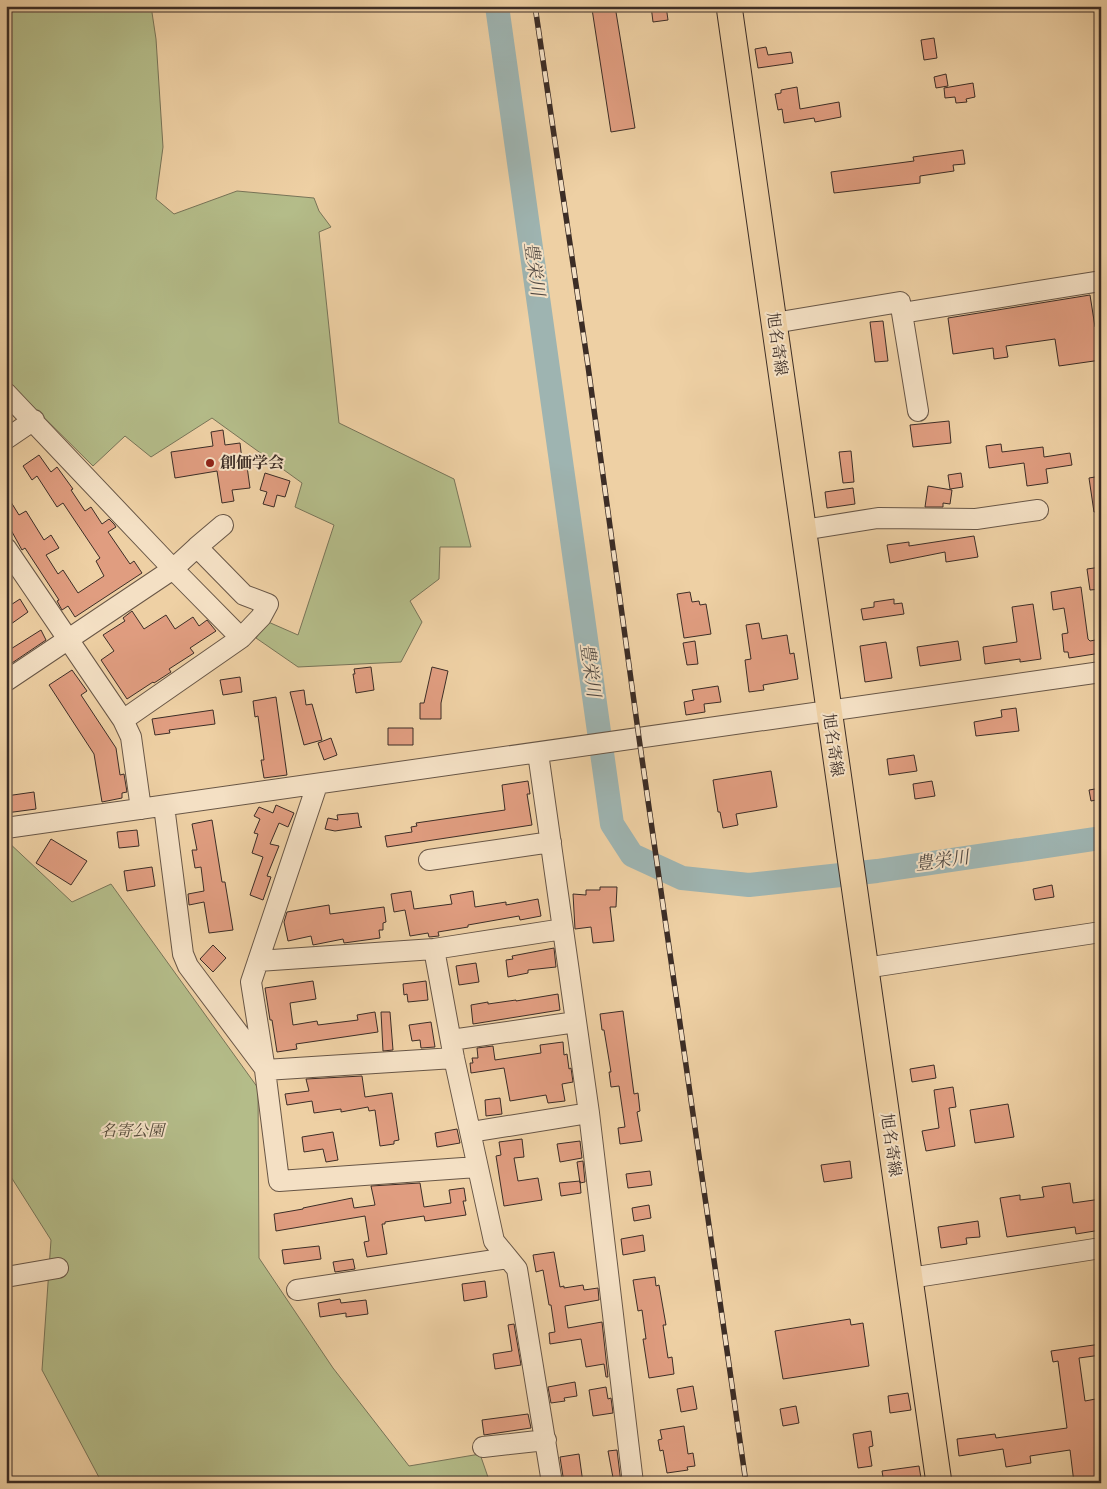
<svg xmlns="http://www.w3.org/2000/svg" width="1107" height="1489" font-family="'Libre Bodoni','Noto Serif JP',serif">
	<style>
		.green { fill: #b4bc89; stroke: #787458 }
		.lines { fill: none; stroke-linecap: round; stroke-linejoin: round }
		.river { stroke: #9eb4b1; stroke-width: 24 }
		.building { fill: #e09d80; stroke: #3c2d26 }
		.minor-casing { stroke: #685646; stroke-width: 22 }
		.major-casing { stroke: #3c2d26; stroke-width: 27 }
		.minor { stroke: #f4e0c4; stroke-width: 20 }
		.major { stroke: #eed0a4; stroke-width: 25 }
		.rail-casing { stroke: #3c2d26; stroke-width: 5.5 }
		.rail { stroke: #f4e0c4; stroke-width: 4; stroke-dasharray: 11; stroke-linecap: butt }
		.poi-dot { fill: #8f2418; stroke: #f4e0c4; stroke-width: 2 }
		.labels { text-anchor: middle; dominant-baseline: central; stroke-width: 4; stroke-linejoin: round; paint-order: stroke }
		.street-label { font-size: 16px; fill: #3c2d26; stroke: #f4e0c4 }
		.poi-label { font-size: 16px; font-weight: bold; fill: #3c2d26; stroke: #f4e0c4; text-anchor: start }
		.park-label { font-size: 16px; font-style: italic; fill: #544a3a; stroke: #f4e0c4 }
		.water-label { font-size: 18px; font-style: italic; fill: #504842; stroke: #f4e0c4 }
	</style>
	<rect width="100%" height="100%" fill="#eed0a4"/>
	<filter id="stains"><feTurbulence type="fractalNoise" baseFrequency=".004" numOctaves="4"/><feColorMatrix values="0 0 0 0 .2 0 0 0 0 .09 0 0 0 0 .02 0 0 0 .5 -.17"/></filter>
	<radialGradient id="worn" r=".72"><stop offset=".6" stop-color="#630" stop-opacity="0"/><stop offset="1" stop-color="#630" stop-opacity=".3"/></radialGradient>
	<path class="green" d="M 6,6 L 151,6 L 156,39 L 163,147 L 156,199 L 174,214 L 237,191 L 314,198 L 319,211 L 331,227 L 319,232 L 339,423 L 454,479 L 471,547 L 440,547 L 439,579 L 410,601 L 422,622 L 401,662 L 298,667 L 256,638 L 266,621 L 298,635 L 334,525 L 295,507 L 302,483 L 212,418 L 151,457 L 125,436 L 93,466 L 6,380 Z
		M 6,840 L 72,902 L 111,884 L 258,1088 L 259,1258 L 333,1368 L 409,1466 L 480,1454 L 490,1483 L 102,1483 L 42,1370 L 51,1240 L 6,1169 Z"/>
	<g class="lines">
		<path class="river" d="M 497,6 L 612,824 L 632,855 L 682,878 L 749,885 L 877,871 L 1101,838"/>
	</g>
	<path class="building" d="M 609,6 L 615,6 L 635,128 L 611,132 L 592,9 Z
		M 651,6 L 666,6 L 668,20 L 653,22 Z
		M 934,38 L 937,58 L 924,60 L 921,40 Z
		M 766,47 L 768,55 L 791,52 L 793,63 L 758,68 L 755,49 Z
		M 946,74 L 948,86 L 936,88 L 934,77 Z
		M 973,83 L 975,97 L 966,99 L 967,102 L 956,103 L 955,97 L 945,98 L 944,88 Z
		M 797,87 L 800,109 L 839,102 L 841,117 L 815,122 L 814,118 L 784,123 L 782,109 L 778,110 L 775,94 L 781,93 L 781,90 Z
		M 963,150 L 965,164 L 953,165 L 954,171 L 920,176 L 920,183 L 834,193 L 831,172 L 914,161 L 913,157 Z
		M 1090,295 L 1095,327 L 1101,326 L 1101,360 L 1059,366 L 1055,339 L 1006,346 L 1008,357 L 994,359 L 993,348 L 953,354 L 948,318 Z
		M 883,321 L 888,361 L 875,362 L 870,322 Z
		M 949,421 L 951,443 L 913,447 L 910,425 Z
		M 223,430 L 225,445 L 240,443 L 242,460 L 246,459 L 250,488 L 232,490 L 234,501 L 222,503 L 217,471 L 175,478 L 171,452 L 213,446 L 211,432 Z
		M 1001,444 L 1002,452 L 1043,447 L 1044,457 L 1070,453 L 1072,465 L 1046,469 L 1048,483 L 1027,486 L 1024,463 L 989,468 L 986,446 Z
		M 851,451 L 854,482 L 843,483 L 839,452 Z
		M 39,455 L 51,472 L 57,467 L 73,489 L 71,490 L 85,511 L 91,507 L 102,524 L 109,519 L 114,524 L 116,527 L 108,532 L 130,564 L 134,561 L 142,573 L 75,617 L 68,606 L 62,610 L 57,601 L 59,600 L 25,548 L 22,550 L 6,521 L 6,494 L 19,515 L 26,511 L 44,540 L 51,535 L 59,548 L 46,555 L 58,574 L 63,570 L 78,593 L 104,576 L 96,561 L 100,558 L 63,503 L 57,507 L 37,476 L 32,480 L 23,466 Z
		M 265,473 L 290,481 L 285,497 L 277,495 L 274,507 L 263,504 L 267,492 L 260,490 Z
		M 961,473 L 963,487 L 950,489 L 948,475 Z
		M 1101,476 L 1101,511 L 1094,512 L 1089,478 Z
		M 928,486 L 952,490 L 950,504 L 943,503 L 943,507 L 925,507 Z
		M 853,488 L 855,504 L 827,508 L 825,492 Z
		M 974,536 L 978,557 L 946,562 L 945,552 L 890,563 L 887,545 L 909,542 L 909,546 Z
		M 1101,567 L 1101,589 L 1090,590 L 1087,569 Z
		M 1081,587 L 1088,639 L 1090,641 L 1101,639 L 1101,653 L 1069,658 L 1068,652 L 1064,652 L 1062,634 L 1068,633 L 1064,608 L 1053,610 L 1051,592 Z
		M 690,592 L 692,602 L 699,601 L 700,605 L 706,604 L 711,634 L 684,638 L 677,594 Z
		M 20,599 L 28,612 L 11,624 L 6,616 L 6,608 Z
		M 894,599 L 894,604 L 902,603 L 904,614 L 863,620 L 861,609 L 874,607 L 874,602 Z
		M 1033,604 L 1041,659 L 1020,662 L 1020,659 L 985,664 L 983,647 L 1017,642 L 1012,607 Z
		M 132,611 L 144,629 L 166,615 L 175,629 L 193,617 L 199,626 L 207,620 L 216,631 L 190,648 L 194,653 L 169,669 L 171,672 L 154,683 L 153,682 L 127,699 L 101,660 L 114,651 L 103,635 L 125,621 L 123,618 Z
		M 759,623 L 762,639 L 787,635 L 790,654 L 794,653 L 798,679 L 763,685 L 764,690 L 749,692 L 745,660 L 751,659 L 746,625 Z
		M 41,630 L 46,640 L 6,667 L 6,652 Z
		M 695,641 L 698,664 L 687,665 L 683,643 Z
		M 958,641 L 961,660 L 920,666 L 917,647 Z
		M 886,642 L 892,678 L 865,682 L 860,646 Z
		M 371,667 L 374,690 L 356,693 L 353,674 L 355,674 L 354,669 Z
		M 432,667 L 448,671 L 441,703 L 441,719 L 420,719 L 420,703 L 424,703 Z
		M 72,670 L 87,691 L 81,695 L 116,748 L 120,775 L 124,774 L 127,792 L 122,793 L 122,798 L 102,802 L 94,754 L 49,685 Z
		M 240,677 L 242,692 L 223,695 L 220,680 Z
		M 718,686 L 721,702 L 704,704 L 705,712 L 686,715 L 684,702 L 694,700 L 692,690 Z
		M 304,690 L 306,705 L 312,704 L 322,740 L 304,745 L 290,692 Z
		M 276,697 L 287,775 L 264,778 L 261,760 L 264,760 L 258,716 L 255,717 L 253,701 Z
		M 1016,708 L 1019,731 L 976,736 L 974,722 L 1002,717 L 1001,710 Z
		M 213,710 L 215,724 L 169,730 L 170,733 L 155,735 L 152,719 Z
		M 388,728 L 413,728 L 413,745 L 388,745 Z
		M 331,738 L 337,755 L 324,760 L 318,743 Z
		M 914,755 L 917,771 L 889,775 L 887,759 Z
		M 771,771 L 777,807 L 736,814 L 738,825 L 723,828 L 720,812 L 718,812 L 713,780 Z
		M 528,781 L 530,794 L 527,794 L 532,825 L 387,847 L 385,836 L 412,832 L 411,827 L 417,826 L 416,823 L 505,810 L 502,785 Z
		M 932,781 L 935,796 L 915,799 L 913,784 Z
		M 1101,788 L 1101,799 L 1091,801 L 1089,790 Z
		M 34,792 L 36,809 L 6,813 L 6,796 Z
		M 276,805 L 294,813 L 288,827 L 279,823 L 270,844 L 279,846 L 267,876 L 271,877 L 263,900 L 250,895 L 263,857 L 252,853 L 258,834 L 254,833 L 260,819 L 254,816 L 259,807 L 273,813 Z
		M 358,813 L 360,826 L 362,827 L 335,831 L 325,829 L 328,818 L 338,820 L 337,815 Z
		M 212,820 L 222,882 L 225,882 L 233,930 L 209,933 L 204,902 L 189,905 L 188,894 L 204,891 L 201,867 L 195,868 L 192,850 L 197,850 L 192,824 Z
		M 137,830 L 139,846 L 119,848 L 117,832 Z
		M 51,839 L 87,861 L 71,885 L 36,863 Z
		M 152,867 L 155,886 L 127,891 L 124,871 Z
		M 1052,885 L 1054,897 L 1035,900 L 1033,889 Z
		M 600,887 L 617,887 L 616,907 L 610,907 L 614,941 L 593,943 L 591,927 L 575,929 L 573,894 L 586,895 L 586,890 L 600,890 Z
		M 411,891 L 414,909 L 452,904 L 450,895 L 473,891 L 475,907 L 506,902 L 506,905 L 538,899 L 541,916 L 520,920 L 519,916 L 468,925 L 468,927 L 438,932 L 439,936 L 429,937 L 428,933 L 410,936 L 405,910 L 394,912 L 391,894 Z
		M 329,905 L 330,914 L 384,907 L 386,922 L 383,923 L 383,930 L 379,930 L 380,938 L 344,943 L 343,939 L 313,945 L 311,936 L 288,941 L 284,922 L 287,912 Z
		M 213,945 L 226,958 L 213,972 L 200,959 Z
		M 554,948 L 556,967 L 528,970 L 528,973 L 508,977 L 506,960 L 513,959 L 512,956 Z
		M 476,963 L 479,982 L 459,985 L 456,966 Z
		M 313,981 L 316,999 L 290,1003 L 293,1025 L 317,1021 L 318,1025 L 358,1020 L 357,1015 L 375,1012 L 378,1032 L 296,1044 L 297,1049 L 277,1052 L 272,1020 L 270,1020 L 265,988 Z
		M 426,981 L 428,1000 L 408,1002 L 407,994 L 404,995 L 403,984 Z
		M 558,994 L 560,1010 L 473,1024 L 471,1005 L 488,1002 L 488,1004 L 516,1000 L 516,1001 Z
		M 623,1011 L 634,1094 L 638,1093 L 640,1111 L 637,1112 L 642,1141 L 620,1144 L 618,1128 L 625,1127 L 619,1086 L 611,1087 L 609,1072 L 611,1072 L 604,1030 L 602,1030 L 600,1014 Z
		M 381,1012 L 390,1012 L 393,1050 L 383,1051 Z
		M 431,1022 L 435,1047 L 421,1048 L 420,1040 L 412,1041 L 409,1025 Z
		M 563,1042 L 564,1055 L 567,1054 L 569,1069 L 571,1068 L 573,1082 L 562,1084 L 565,1101 L 548,1103 L 546,1095 L 510,1101 L 504,1068 L 471,1073 L 470,1063 L 473,1063 L 472,1058 L 478,1058 L 477,1048 L 493,1046 L 495,1060 L 541,1053 L 540,1045 Z
		M 934,1065 L 936,1078 L 912,1082 L 910,1069 Z
		M 362,1076 L 365,1097 L 392,1093 L 399,1140 L 394,1141 L 394,1144 L 380,1146 L 375,1110 L 369,1111 L 368,1107 L 341,1112 L 341,1109 L 314,1113 L 312,1101 L 287,1105 L 285,1094 L 309,1091 L 306,1079 Z
		M 953,1087 L 956,1107 L 949,1108 L 955,1146 L 926,1151 L 922,1131 L 939,1128 L 934,1090 Z
		M 500,1098 L 502,1114 L 486,1116 L 485,1100 Z
		M 1008,1104 L 1014,1137 L 975,1143 L 970,1110 Z
		M 457,1129 L 460,1143 L 437,1147 L 435,1133 Z
		M 333,1132 L 338,1160 L 326,1162 L 323,1149 L 304,1152 L 302,1137 Z
		M 522,1139 L 524,1157 L 514,1158 L 518,1181 L 538,1178 L 542,1200 L 504,1206 L 496,1156 L 501,1155 L 499,1142 Z
		M 580,1141 L 582,1158 L 560,1162 L 557,1144 Z
		M 583,1161 L 585,1182 L 580,1183 L 577,1162 Z
		M 850,1161 L 852,1178 L 824,1182 L 821,1165 Z
		M 650,1171 L 652,1185 L 628,1188 L 626,1174 Z
		M 580,1181 L 581,1193 L 561,1196 L 559,1183 Z
		M 420,1183 L 424,1207 L 451,1203 L 449,1190 L 464,1188 L 466,1201 L 463,1201 L 466,1215 L 425,1221 L 424,1216 L 385,1222 L 385,1224 L 382,1224 L 387,1254 L 367,1257 L 364,1242 L 369,1241 L 365,1216 L 276,1231 L 274,1214 L 303,1209 L 303,1208 L 352,1198 L 354,1208 L 375,1205 L 371,1186 Z
		M 1070,1183 L 1073,1203 L 1101,1199 L 1101,1230 L 1076,1234 L 1075,1227 L 1007,1237 L 1000,1198 L 1020,1195 L 1020,1200 L 1044,1197 L 1042,1187 Z
		M 649,1205 L 651,1218 L 634,1221 L 632,1208 Z
		M 978,1221 L 980,1237 L 966,1238 L 967,1244 L 941,1248 L 938,1227 Z
		M 643,1235 L 645,1251 L 623,1255 L 621,1239 Z
		M 319,1246 L 321,1259 L 284,1264 L 282,1250 Z
		M 554,1252 L 560,1287 L 564,1286 L 564,1288 L 583,1285 L 584,1290 L 598,1288 L 599,1300 L 565,1306 L 568,1328 L 602,1322 L 608,1377 L 606,1377 L 604,1364 L 586,1367 L 581,1339 L 550,1344 L 549,1333 L 555,1332 L 551,1305 L 549,1305 L 543,1270 L 536,1272 L 533,1255 Z
		M 353,1259 L 355,1269 L 335,1272 L 333,1262 Z
		M 655,1277 L 656,1286 L 659,1285 L 666,1325 L 663,1325 L 668,1358 L 672,1357 L 674,1374 L 649,1378 L 643,1339 L 646,1339 L 642,1310 L 638,1311 L 633,1280 Z
		M 485,1281 L 487,1297 L 464,1301 L 462,1284 Z
		M 340,1299 L 341,1303 L 366,1300 L 368,1314 L 346,1317 L 346,1313 L 320,1317 L 318,1303 Z
		M 850,1319 L 851,1325 L 863,1323 L 869,1366 L 783,1379 L 775,1331 Z
		M 514,1324 L 521,1365 L 495,1369 L 493,1354 L 512,1351 L 508,1325 Z
		M 1101,1344 L 1101,1355 L 1079,1358 L 1085,1401 L 1101,1398 L 1101,1483 L 1074,1483 L 1070,1450 L 1030,1456 L 1031,1463 L 1006,1467 L 1003,1449 L 959,1456 L 957,1439 L 995,1434 L 996,1438 L 1067,1428 L 1058,1361 L 1053,1362 L 1051,1351 Z
		M 575,1382 L 577,1396 L 564,1398 L 565,1401 L 551,1403 L 548,1387 Z
		M 693,1386 L 697,1409 L 681,1412 L 677,1389 Z
		M 606,1387 L 608,1399 L 611,1398 L 613,1413 L 593,1416 L 589,1390 Z
		M 908,1393 L 911,1410 L 890,1413 L 888,1396 Z
		M 796,1406 L 799,1423 L 783,1426 L 780,1409 Z
		M 528,1414 L 531,1428 L 484,1435 L 482,1420 Z
		M 684,1426 L 688,1454 L 693,1453 L 695,1466 L 687,1467 L 688,1470 L 667,1473 L 663,1450 L 660,1451 L 658,1440 L 662,1439 L 660,1430 Z
		M 871,1431 L 873,1446 L 869,1447 L 872,1466 L 858,1468 L 853,1434 Z
		M 617,1450 L 621,1483 L 614,1483 L 608,1451 Z
		M 579,1454 L 583,1483 L 564,1483 L 560,1457 Z
		M 919,1466 L 921,1478 L 902,1479 L 903,1483 L 884,1483 L 882,1471 Z"/>
	<g class="lines">
		<g class="minor-casing">
			<path id="minor" d="M 774,323 L 900,302 L 902,313
				M 6,393 L 173,569 L 241,638 L 123,720
				M 918,411 L 902,313 L 1101,281
				M 6,439 L 34,420
				M 803,530 L 878,518 L 976,519 L 1038,510
				M 197,547 L 223,525
				M 6,548 L 123,720 L 131,737 L 141,809
				M 6,681 L 173,569 L 197,547 L 244,595 L 268,604 L 261,617 L 241,638
				M 538,753 L 589,1113 L 633,1483
				M 317,785 L 251,982 L 265,1070 L 279,1181 L 477,1167
				M 164,806 L 183,954 L 188,966 L 263,1066
				M 6,828 L 1101,672
				M 429,860 L 551,842
				M 434,949 L 454,1058 L 494,1241 L 517,1269 L 552,1483
				M 258,961 L 434,949 L 563,929
				M 865,968 L 1101,932
				M 451,1040 L 576,1022
				M 265,1070 L 454,1058
				M 471,1132 L 589,1113
				M 6,1277 L 58,1268
				M 910,1278 L 1101,1248
				M 297,1290 L 508,1258
				M 483,1447 L 546,1440"/>
		</g>
		<g class="major-casing">
			<path id="major" d="M 729,6 L 939,1483"/>
		</g>
		<use href="#minor" class="minor"/>
		<use href="#major" class="major"/>
		<g class="rail-casing">
			<path id="rail" d="M 535,6 L 588,366 L 639,738 L 746,1483"/>
		</g>
		<use href="#rail" class="rail"/>
	</g>
	<circle class="poi-dot" cx="210" cy="463" r="5"/>
	<g class="labels">
		<g class="street-label">
			<text transform="translate(777 344) rotate(82)">旭名寄線</text>
			<text transform="translate(833 745) rotate(82)">旭名寄線</text>
			<text transform="translate(891 1145) rotate(82)">旭名寄線</text>
		</g>
		<g class="poi-label">
			<text x="220" y="463">創価学会</text>
		</g>
		<g class="park-label">
			<text x="132" y="1131">名寄公園</text>
		</g>
		<g class="water-label">
			<text transform="translate(534 269) rotate(82)">豊栄川</text>
			<text transform="translate(590 670) rotate(82)">豊栄川</text>
			<text transform="translate(942 861) rotate(-8)">豊栄川</text>
		</g>
	</g>
	<rect width="1107" height="1489" fill="none" stroke="#eed0a4" stroke-width="25"/>
	<rect x="8" y="8" width="1092" height="1474" fill="none" stroke="#3c2d26" stroke-width="2.5"/>
	<rect x="12" y="12" width="1082" height="1464" fill="none" stroke="#3c2d26"/>
	<rect width="100%" height="100%" filter="url(#stains)"/>
	<rect width="100%" height="100%" fill="url(#worn)"/>
</svg>
